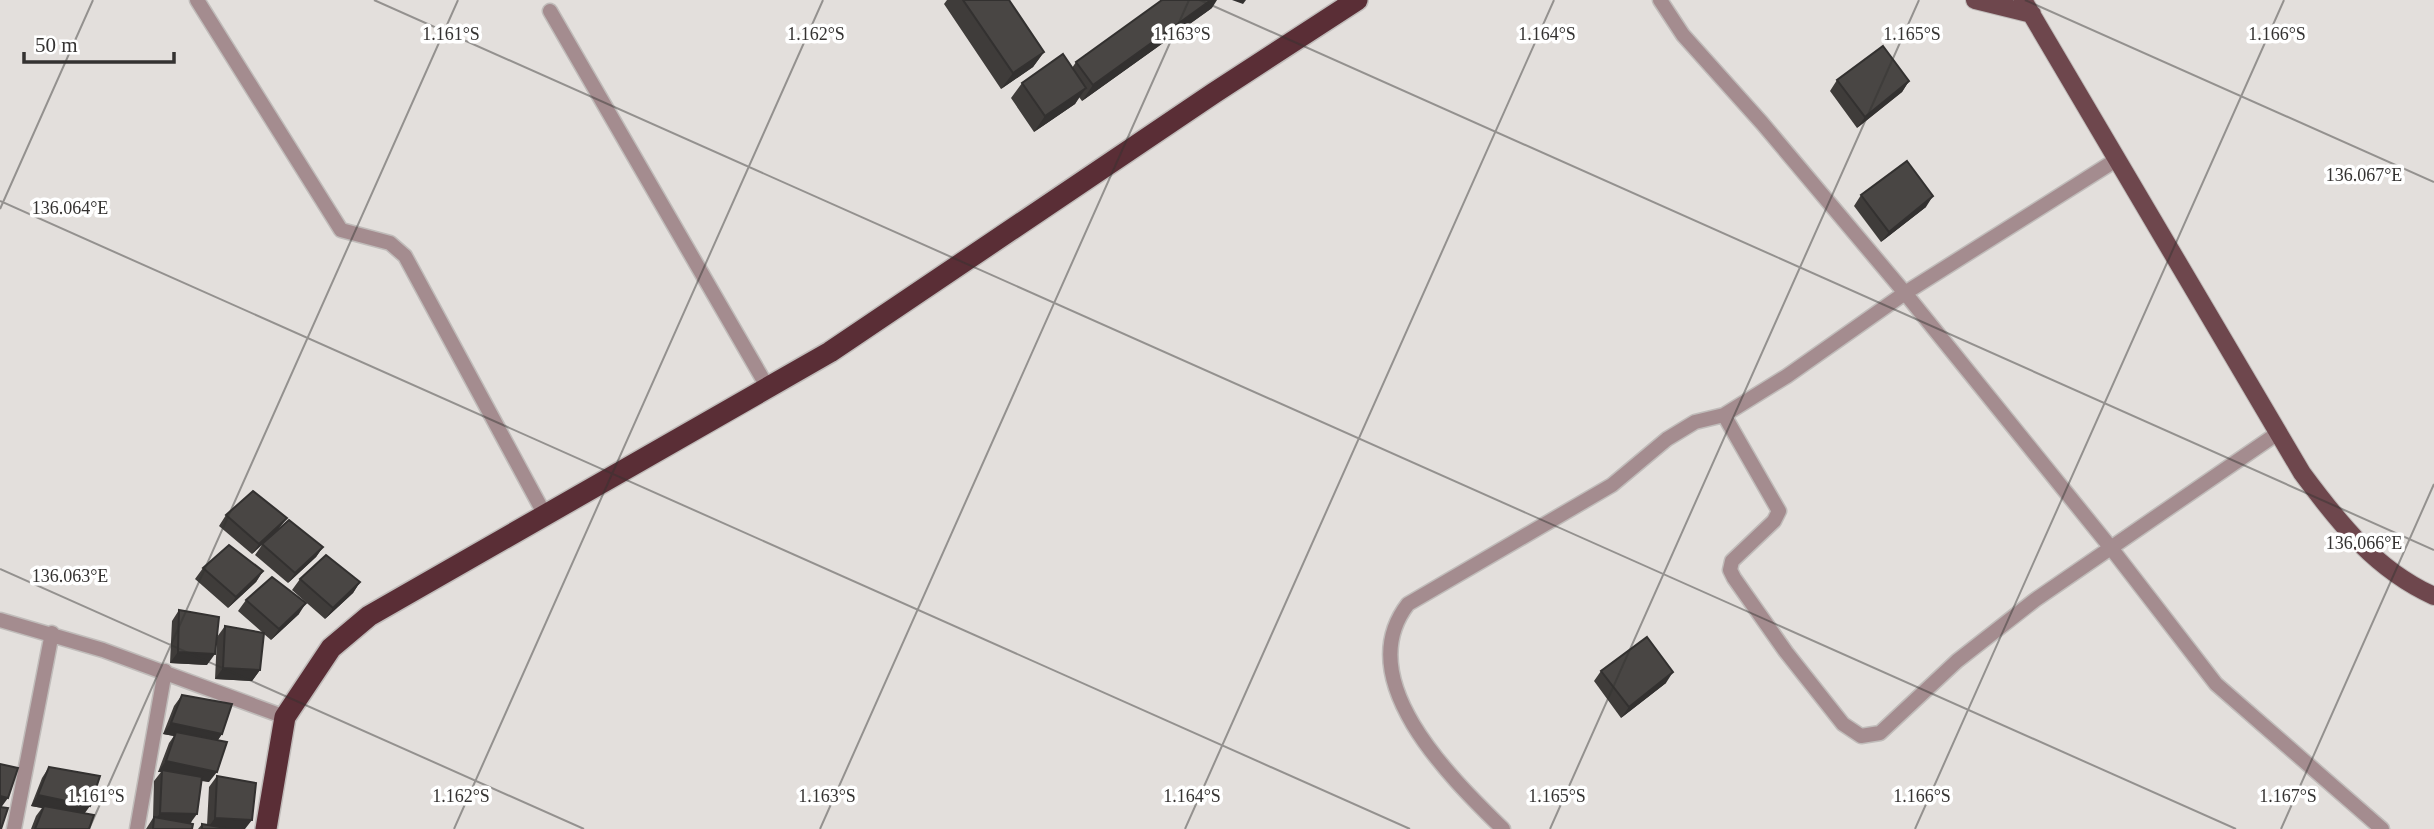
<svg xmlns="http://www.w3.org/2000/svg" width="2434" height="829" font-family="'Times New Roman',serif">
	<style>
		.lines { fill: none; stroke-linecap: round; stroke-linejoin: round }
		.street-casing { stroke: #c0bcba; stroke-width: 17 }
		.primary-casing { stroke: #c0bcba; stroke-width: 20 }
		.highway-casing { stroke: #c0bcba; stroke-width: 24 }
		.street { stroke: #a48c8f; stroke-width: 14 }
		.primary { stroke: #6e474d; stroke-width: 18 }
		.highway { stroke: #5a2e36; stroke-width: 21 }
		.wall { fill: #3f3c3a }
		.shaded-wall { fill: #333130 }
		.building { fill: #494644; stroke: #333130; stroke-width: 2 }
		.ticks { fill: none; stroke: #343231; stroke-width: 2; stroke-opacity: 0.45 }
		.ticks-label { font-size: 18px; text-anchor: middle; fill: #343231; stroke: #fff; stroke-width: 7; stroke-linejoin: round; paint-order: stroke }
	</style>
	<rect width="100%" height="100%" fill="#e3dfdc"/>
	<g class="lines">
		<g class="street-casing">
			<path id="street" d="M 197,0 L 341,230 L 390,243 L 405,256 L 545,515
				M 1660,0 L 1683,35 L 1762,123 L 1905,293 L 2111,548 L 2216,684 L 2382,829
				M 550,11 L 768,388
				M 1724,415 L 1779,511 L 1774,521 L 1732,561 L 1730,570 L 1734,578 L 1786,652 L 1843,724 L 1861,736 L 1880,733 L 1957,661 L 2035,600 L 2278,433
				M 0,620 L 103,650 L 285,717
				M 14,829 L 52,633
				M 137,829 L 165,671
				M 1503,829 C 1452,779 1349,680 1408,604 L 1612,485 L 1667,439 L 1695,422 L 1724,415 L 1787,376 L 1905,293 L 2116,160"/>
		</g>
		<g class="primary-casing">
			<path id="primary" d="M 1975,0 L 2032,14
				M 2023,0 L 2302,473 C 2339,523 2376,570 2434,596"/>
		</g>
		<g class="highway-casing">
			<path id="highway" d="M 266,829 L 285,717 L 331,648 L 369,616 L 830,352 L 1214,93 L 1357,0"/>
		</g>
		<use href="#street" class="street"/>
		<use href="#primary" class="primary"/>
		<use href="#highway" class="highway"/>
	</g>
	<path class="wall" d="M 947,0 L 1009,0 L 1044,52 L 1033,67 L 1001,89 L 944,4 Z
		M 1212,8 L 1082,101 L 1079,97 L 1075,104 L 1034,132 L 1011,98 L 1022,83 L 1072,68 L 1076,62 Z
		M 1837,80 L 1909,81 L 1902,92 L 1857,128 L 1830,91 Z
		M 1861,195 L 1926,207 L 1881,242 L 1854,206 Z
		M 226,515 L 287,518 L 279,528 L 323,547 L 316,557 L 288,583 L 255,555 L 262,545 L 252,554 L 219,526 Z
		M 203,568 L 263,571 L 256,582 L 228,608 L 195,579 Z
		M 300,579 L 360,582 L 353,593 L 325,619 L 292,590 Z
		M 246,600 L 299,614 L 271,640 L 264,634 L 260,670 L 252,681 L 215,679 L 217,637 L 225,626 L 263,633 L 238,611 Z
		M 179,610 L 207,665 L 170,663 L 172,621 Z
		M 1601,671 L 1666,683 L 1621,718 L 1594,681 Z
		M 182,695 L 222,734 L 218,740 L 209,782 L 201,781 L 191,823 L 192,829 L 146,829 L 153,818 L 154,781 L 161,772 L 158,772 L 169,743 L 174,736 L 163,734 L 174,706 Z
		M 49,767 L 85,813 L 89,829 L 31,829 L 36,816 L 42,808 L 31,806 L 42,778 Z
		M 217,776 L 245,829 L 198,829 L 202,824 L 207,825 L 209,787 Z"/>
	<path class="shaded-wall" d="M 1211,0 L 1217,0 L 1212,8 L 1082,101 L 1093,85 Z
		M 1232,0 L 1246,0 L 1243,4 Z
		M 1044,52 L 1033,67 L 1001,89 L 1013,73 Z
		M 1909,81 L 1902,92 L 1857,128 L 1865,117 Z
		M 1086,88 L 1075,104 L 1034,132 L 1045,116 Z
		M 1933,196 L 1926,207 L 1881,242 L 1889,232 Z
		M 287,518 L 279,528 L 252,554 L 259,544 Z
		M 323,547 L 316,557 L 288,583 L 295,573 Z
		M 263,571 L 256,582 L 228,608 L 236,597 Z
		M 360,582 L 353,593 L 325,619 L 333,608 Z
		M 306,603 L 299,614 L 271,640 L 279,629 Z
		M 178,652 L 215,654 L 207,665 L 170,663 Z
		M 223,668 L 260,670 L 252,681 L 215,679 Z
		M 1673,672 L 1666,683 L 1621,718 L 1629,707 Z
		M 171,723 L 222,734 L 214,745 L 176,732 L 174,736 L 163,734 Z
		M 166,761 L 217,772 L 209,782 L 162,772 L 162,770 L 161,772 L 158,772 Z
		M 38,795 L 90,806 L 82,817 L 44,806 L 42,808 L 31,806 Z
		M 0,796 L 8,798 L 0,809 Z
		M 160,813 L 197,814 L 189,825 L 153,823 Z
		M 215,818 L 252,820 L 245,829 L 207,829 Z"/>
	<path class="building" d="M 963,0 L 1009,0 L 1044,52 L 1013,73 Z
		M 1162,0 L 1211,0 L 1093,85 L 1076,62 Z
		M 1883,46 L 1909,81 L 1865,117 L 1837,80 Z
		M 1063,54 L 1086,88 L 1045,116 L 1022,83 Z
		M 1907,161 L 1933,196 L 1889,232 L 1861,195 Z
		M 253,491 L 287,518 L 259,544 L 226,515 Z
		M 289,520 L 323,547 L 295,573 L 262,544 Z
		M 229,545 L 263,571 L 236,597 L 203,568 Z
		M 326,555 L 360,582 L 333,608 L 300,579 Z
		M 272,577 L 306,603 L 279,629 L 246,600 Z
		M 179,610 L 219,617 L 215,654 L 178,652 Z
		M 225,626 L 264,633 L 260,670 L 223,668 Z
		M 1647,637 L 1673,672 L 1629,707 L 1601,671 Z
		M 182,695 L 232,704 L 222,734 L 171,723 Z
		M 176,732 L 227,742 L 217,772 L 166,761 Z
		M 0,764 L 18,768 L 8,798 L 0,796 Z
		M 49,767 L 100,776 L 90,806 L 38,795 Z
		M 162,770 L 202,777 L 197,814 L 160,813 Z
		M 217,776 L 256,783 L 252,820 L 215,818 Z
		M 44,806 L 94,815 L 89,829 L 35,829 Z
		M 0,807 L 8,808 L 1,829 L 0,829 Z
		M 154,817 L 193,824 L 192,829 L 153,829 Z
		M 202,824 L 231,829 L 202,829 Z"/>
	<path class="ticks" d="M 374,0 L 2236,829M 1200,0 L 2434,550M 2025,0 L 2434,182M 0,201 L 1410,829M 0,209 L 93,0M 0,569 L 584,829M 89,829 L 458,0M 454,829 L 823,0M 820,829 L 1189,0M 1185,829 L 1554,0M 1550,829 L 1919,0M 1915,829 L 2284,0M 2281,829 L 2434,484"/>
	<g class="ticks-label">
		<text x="451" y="40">1.161°S</text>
		<text x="816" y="40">1.162°S</text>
		<text x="1182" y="40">1.163°S</text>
		<text x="1547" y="40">1.164°S</text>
		<text x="1912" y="40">1.165°S</text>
		<text x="2277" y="40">1.166°S</text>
		<text x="2364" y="181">136.067°E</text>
		<text x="70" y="214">136.064°E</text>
		<text x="2364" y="549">136.066°E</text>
		<text x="70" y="582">136.063°E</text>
		<text x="96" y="802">1.161°S</text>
		<text x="461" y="802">1.162°S</text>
		<text x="827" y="802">1.163°S</text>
		<text x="1192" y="802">1.164°S</text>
		<text x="1557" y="802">1.165°S</text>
		<text x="1922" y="802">1.166°S</text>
		<text x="2288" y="802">1.167°S</text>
	</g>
	<path d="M24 52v10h150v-10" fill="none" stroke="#343231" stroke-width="3.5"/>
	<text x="35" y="52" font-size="21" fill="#343231" stroke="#ffffff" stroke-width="5" paint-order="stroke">50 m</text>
</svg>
